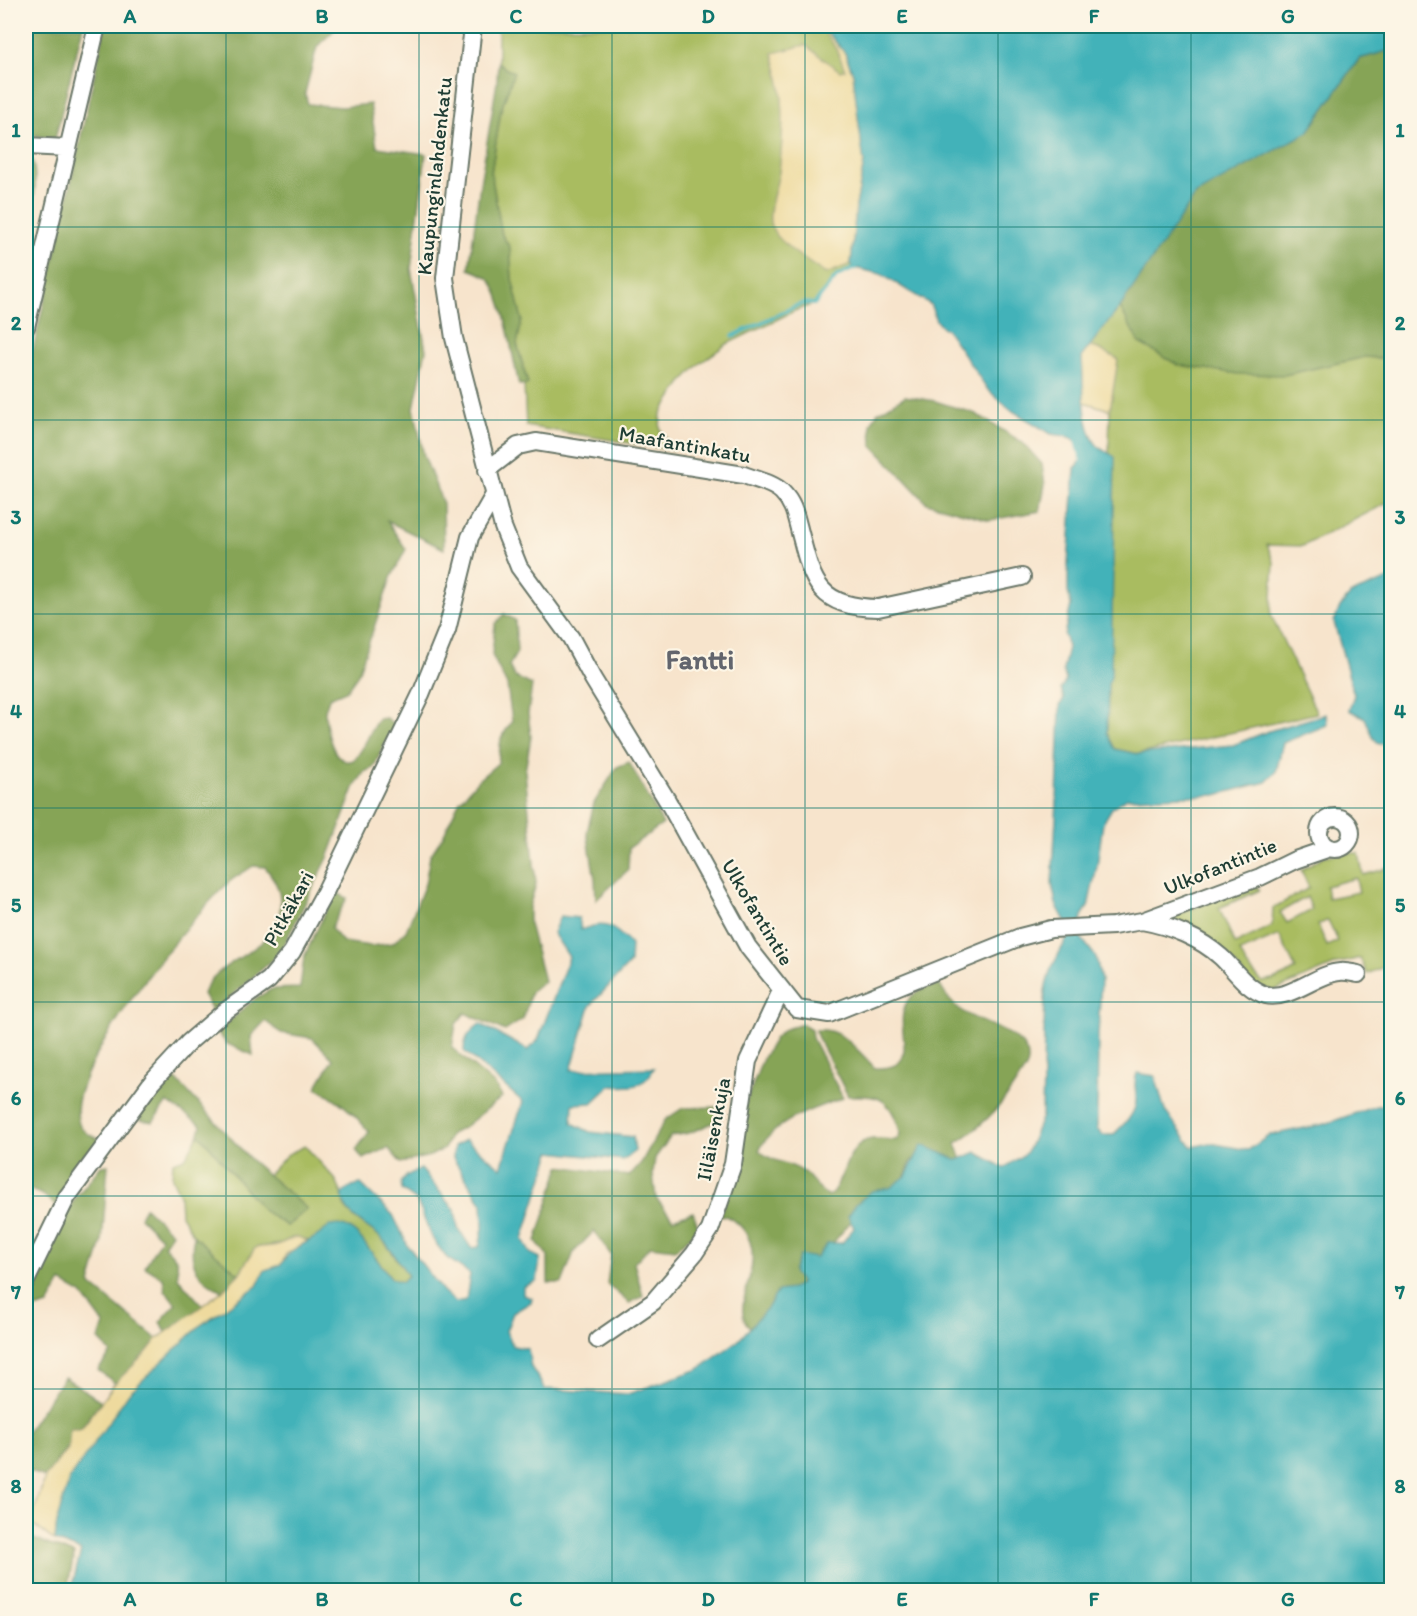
<svg xmlns="http://www.w3.org/2000/svg" width="1417" height="1616" font-family="Itim,sans-serif">
	<style>
		.green { fill: #a9bc60; stroke: #647c4a; stroke-width: 1.5; fill-rule: evenodd }
		.forest { fill: #86a456; stroke: #527045; stroke-width: 1.5 }
		.sand { fill: #eeda9e; stroke: #868c69; stroke-width: 1.5 }
		.water { fill: #42b2b9; stroke: #307876; stroke-width: 1.5 }
		.lines { fill: none; stroke-linecap: round; stroke-linejoin: round }
		.stream { stroke: #42b2b9; stroke-width: 4 }
		.canal { stroke: #42b2b9; stroke-width: 12 }
		.minor-casing { stroke: #6b7769; stroke-width: 20 }
		.minor { stroke: #fff; stroke-width: 16 }
		.grid { fill: none; stroke: #0f766e; stroke-width: 1.5; stroke-opacity: 0.55 }
		.labels { text-anchor: middle; dominant-baseline: central; stroke-width: 4.5; stroke-linejoin: round; paint-order: stroke }
		.street-label { font-size: 21px; fill: #1f3d34; stroke: #fcf5e5 }
		.district-label { font-size: 27px; font-weight: bold; fill: #62656d; stroke: #fcf5e5 }
		.neatline { fill: none; stroke: #0f766e; stroke-width: 2 }
		.grid-label { font-size: 20px; text-anchor: middle; font-weight: bold; fill: #0f766e }
	</style>
	<rect width="100%" height="100%" fill="#fcf5e5"/>
	<filter id="ink" filterUnits="userSpaceOnUse"><feTurbulence type="fractalNoise" baseFrequency=".0167" numOctaves="2"/><feDisplacementMap in="SourceGraphic" scale="12" xChannelSelector="R" yChannelSelector="G"/><feConvolveMatrix kernelMatrix="1 2 1 2 8 2 1 2 1" color-interpolation-filters="sRGB"/></filter>
	<filter id="wash" filterUnits="userSpaceOnUse"><feTurbulence type="fractalNoise" baseFrequency=".008" numOctaves="4" result="noise"/><feDisplacementMap in="SourceGraphic" scale="24" xChannelSelector="R" yChannelSelector="G"/><feGaussianBlur stdDeviation="1.35" result="paint"/><feColorMatrix in="noise" values="0 0 0 0 0 0 0 0 0 0 0 0 0 0 0 0 0 1.4 0 .05"/><feComposite in="paint" operator="in"/></filter>
	<g filter="url(#wash)">
		<rect width="100%" height="100%" fill="#f7e4cc"/>
		<path class="green" d="M 498,26 L 822,26 L 845,52 L 851,263 L 855,268 L 837,276 L 814,304 L 794,311 L 727,344 L 699,364 L 683,381 L 661,413 L 660,429 L 673,450 L 526,426 L 524,385 L 528,383 L 517,344 L 522,320 L 512,279 L 510,248 L 502,235 L 491,173 L 501,110 L 514,72 L 506,69 L 498,62 Z
			M 1120,307 L 1139,343 L 1284,375 L 1365,357 L 1391,359 L 1391,501 L 1303,546 L 1267,545 L 1274,562 L 1271,615 L 1317,713 L 1138,754 L 1115,749 L 1107,734 L 1108,684 L 1111,676 L 1109,450 L 1110,410 L 1118,359 L 1090,345 Z
			M 1345,853 L 1359,853 L 1363,875 L 1382,870 L 1391,865 L 1391,964 L 1367,974 L 1360,958 L 1337,964 L 1273,991 L 1252,984 L 1225,952 L 1174,921 L 1176,915 L 1254,884 L 1260,890 L 1219,908 L 1235,944 L 1272,926 L 1273,908 L 1309,888 L 1301,870 L 1324,856 ZM 1356,878 L 1359,892 L 1328,898 L 1326,886 ZM 1307,897 L 1312,910 L 1287,923 L 1280,912 ZM 1328,920 L 1338,941 L 1327,946 L 1318,925 ZM 1279,935 L 1296,969 C 1285,976 1275,981 1262,982 L 1247,966 L 1240,952 Z
			M 199,1134 L 263,1210 L 287,1226 L 307,1209 L 268,1175 L 288,1154 L 305,1146 L 335,1179 L 342,1194 L 344,1206 L 353,1217 L 381,1237 L 408,1275 L 402,1282 L 392,1279 L 359,1236 L 351,1229 L 346,1227 L 329,1226 L 322,1235 L 308,1241 C 287,1232 291,1243 275,1245 C 268,1246 262,1246 255,1248 L 239,1274 L 194,1236 L 181,1215 L 180,1195 L 172,1178 L 173,1162 L 185,1158 Z"/>
		<path class="forest" d="M 26,26 L 83,26 L 55,139 L 26,134 Z
			M 105,26 L 338,26 L 317,47 L 305,93 L 308,104 L 342,107 L 370,104 L 377,147 L 426,154 L 411,269 L 426,350 L 414,408 L 424,456 L 443,504 L 444,549 L 387,521 L 406,549 L 391,578 L 358,674 L 346,691 L 329,698 C 328,703 325,708 325,712 C 325,725 333,769 353,760 C 362,755 371,728 378,719 L 386,718 L 395,725 L 373,768 L 364,772 L 354,788 L 328,858 L 280,953 L 209,1016 L 211,1008 L 203,994 C 215,957 276,954 280,910 C 282,892 276,881 265,867 L 253,866 C 245,872 234,877 227,884 C 189,920 66,1068 78,1119 C 80,1131 89,1135 100,1139 L 55,1205 L 43,1195 L 26,1188 L 26,380 L 56,251 Z
			M 1387,51 L 1391,53 L 1391,359 L 1365,357 L 1284,375 L 1239,374 L 1178,365 L 1139,343 L 1120,307 L 1196,193 L 1308,132 L 1359,59 Z
			M 498,62 L 506,69 L 514,72 L 501,110 L 491,173 L 502,235 L 510,248 L 512,279 L 522,320 L 517,344 L 528,384 L 519,385 C 513,363 504,290 487,277 C 482,274 475,271 469,269 L 480,184 L 497,82 Z
			M 26,153 L 30,153 C 41,182 32,207 26,236 Z
			M 905,396 L 935,401 L 976,414 L 1022,442 L 1042,464 L 1045,485 L 1040,511 L 990,520 L 927,503 L 872,445 L 871,424 L 877,413 Z
			M 504,614 L 515,620 L 517,652 L 509,666 L 515,677 L 532,685 L 528,714 L 531,737 L 525,771 L 536,884 L 529,907 L 529,924 L 544,981 L 531,992 L 523,1019 L 505,1031 L 465,1013 L 456,1024 L 452,1048 L 495,1085 L 502,1097 L 463,1128 L 451,1134 L 444,1149 L 430,1156 L 401,1163 L 388,1148 L 363,1159 L 356,1150 L 369,1132 C 355,1114 337,1098 316,1088 L 333,1059 L 312,1038 L 281,1033 L 265,1021 L 251,1036 L 253,1055 L 227,1044 L 217,1032 L 256,998 L 272,989 L 300,988 L 304,957 L 335,892 L 347,898 L 331,928 L 343,942 L 371,946 L 393,943 L 406,931 L 425,884 L 430,856 L 443,836 L 459,802 L 478,780 L 498,763 L 501,738 L 512,721 L 507,685 L 492,655 L 495,624 Z
			M 629,762 L 663,824 L 629,848 L 628,870 L 596,900 L 595,879 L 587,832 L 594,803 L 617,767 Z
			M 939,984 C 945,995 951,1004 962,1011 C 979,1024 1037,1035 1027,1066 C 1024,1073 1018,1080 1014,1086 C 999,1109 980,1128 956,1143 L 964,1166 L 971,1158 L 979,1159 C 969,1170 953,1183 937,1173 C 926,1167 926,1161 912,1160 L 899,1189 L 892,1193 L 878,1195 L 862,1208 L 781,1306 L 762,1323 L 751,1328 C 725,1309 771,1264 743,1229 C 736,1221 730,1216 720,1215 L 734,1176 L 744,1107 L 764,1056 L 775,1038 L 785,1029 L 803,1024 L 811,1029 L 812,1038 L 843,1098 C 814,1108 774,1121 759,1150 C 771,1163 792,1162 805,1173 C 814,1181 819,1192 829,1196 C 846,1181 845,1142 872,1139 C 880,1138 889,1140 896,1140 C 902,1135 900,1131 897,1123 C 888,1096 875,1095 848,1096 L 817,1036 L 816,1030 C 842,1027 859,1052 875,1068 C 926,1070 891,1027 907,1002 C 914,990 927,987 939,984 Z
			M 176,1079 L 253,1162 L 307,1209 L 287,1226 L 263,1210 L 199,1134 L 201,1125 L 167,1102 L 153,1122 L 140,1120 L 142,1108 L 163,1081 Z
			M 718,1107 L 720,1120 L 689,1133 L 671,1136 L 655,1158 L 653,1174 L 656,1198 L 673,1219 L 693,1212 L 699,1229 L 676,1249 L 650,1246 L 634,1263 L 643,1296 L 629,1303 L 607,1284 L 611,1255 L 594,1231 L 574,1252 L 562,1283 L 548,1283 L 548,1256 L 536,1241 L 560,1166 L 629,1176 L 641,1163 L 665,1120 L 683,1108 Z
			M 108,1165 L 102,1242 L 90,1284 L 157,1339 L 146,1353 L 115,1383 L 98,1370 L 111,1353 L 99,1339 L 104,1324 L 82,1294 L 61,1282 L 48,1305 L 28,1311 L 31,1288 L 74,1200 L 101,1166 Z
			M 145,1207 L 172,1233 L 164,1245 L 177,1260 L 178,1278 L 203,1306 L 166,1332 L 160,1322 L 176,1304 L 165,1290 L 163,1278 L 145,1267 L 161,1238 L 140,1217 Z
			M 194,1236 L 239,1274 L 222,1291 C 197,1279 188,1264 194,1236 Z
			M 64,1377 L 101,1401 L 45,1477 L 26,1470 L 26,1433 Z
			M 26,1536 L 74,1554 L 67,1590 L 26,1590 Z"/>
		<path class="sand" d="M 819,26 L 822,26 L 845,52 L 853,74 L 859,125 L 864,163 L 856,206 L 851,264 L 826,274 C 810,263 778,244 771,226 C 766,213 777,186 779,172 C 784,128 786,96 773,53 L 805,45 L 840,71 L 845,70 L 836,48 Z
			M 1090,345 L 1118,359 L 1110,410 L 1084,402 L 1082,356 Z
			M 298,1237 L 308,1241 L 286,1254 L 281,1265 L 265,1270 L 257,1286 L 201,1325 L 57,1520 L 55,1541 L 31,1523 L 45,1477 L 68,1448 L 70,1429 L 81,1429 L 115,1383 L 146,1353 L 157,1339 L 222,1291 L 239,1274 L 255,1248 C 263,1246 273,1247 280,1244 C 287,1241 290,1238 298,1237 Z"/>
		<path class="water" d="M 822,26 L 1391,26 L 1391,53 L 1387,51 L 1359,59 L 1308,132 L 1196,194 L 1120,307 L 1082,356 C 1083,377 1082,432 1099,447 C 1103,451 1110,453 1115,457 L 1111,677 L 1108,684 L 1107,733 L 1115,749 L 1138,754 L 1233,745 L 1269,731 L 1326,714 L 1327,725 L 1283,743 L 1276,772 L 1266,782 L 1216,795 L 1127,798 L 1112,808 L 1103,823 L 1097,866 L 1088,907 L 1082,916 L 1079,935 L 1096,957 L 1101,980 L 1098,1036 L 1097,1129 L 1102,1135 L 1113,1135 C 1123,1125 1137,1114 1136,1098 C 1136,1088 1133,1083 1137,1073 L 1155,1076 L 1165,1111 L 1192,1147 L 1210,1143 L 1248,1150 L 1270,1135 L 1325,1124 L 1376,1106 L 1391,1106 L 1391,1590 L 71,1590 L 81,1551 L 55,1541 L 57,1520 L 70,1478 L 129,1393 L 201,1325 L 257,1286 L 265,1270 L 281,1265 C 291,1244 315,1243 329,1226 L 340,1225 L 351,1229 L 359,1236 L 392,1279 L 402,1282 L 408,1276 C 400,1263 390,1246 379,1236 C 363,1222 346,1218 342,1194 L 352,1186 L 361,1184 L 393,1215 L 408,1246 L 443,1291 L 455,1302 L 466,1300 L 470,1274 L 446,1257 L 432,1238 L 417,1201 L 402,1190 L 401,1182 L 406,1176 L 421,1169 L 455,1210 L 458,1228 L 471,1248 L 479,1247 L 483,1228 L 482,1204 L 453,1158 L 454,1146 L 466,1140 L 501,1168 L 523,1102 L 464,1051 C 464,1038 470,1031 480,1024 L 528,1050 L 538,1040 L 569,957 L 553,933 L 560,916 L 579,918 L 581,930 C 605,920 614,926 631,945 L 630,963 L 590,1006 L 571,1070 L 654,1068 C 644,1089 630,1087 610,1086 L 592,1103 L 573,1104 L 572,1123 L 590,1132 L 633,1137 L 635,1151 L 623,1160 L 551,1152 L 523,1239 L 530,1253 L 540,1258 L 537,1281 L 523,1287 L 523,1295 L 532,1298 L 531,1302 L 513,1313 L 506,1331 L 513,1346 L 528,1349 L 531,1367 L 545,1389 L 628,1394 L 699,1369 L 739,1340 L 768,1307 L 778,1291 L 792,1289 L 801,1283 L 793,1272 L 800,1255 L 816,1258 L 828,1243 L 842,1243 L 854,1228 L 848,1216 L 856,1204 L 872,1191 L 890,1188 L 906,1176 L 922,1145 L 958,1160 L 976,1152 L 1004,1168 L 1027,1152 L 1042,1116 L 1045,990 L 1050,971 L 1067,938 L 1065,921 L 1056,904 L 1052,883 L 1057,802 L 1060,705 L 1064,699 L 1061,689 L 1066,680 L 1063,670 L 1068,647 L 1064,635 L 1071,605 L 1068,592 L 1068,563 L 1075,468 C 1082,461 1086,455 1084,445 L 1069,437 L 1051,434 L 1011,410 L 988,390 L 947,330 C 931,320 937,318 930,304 L 881,274 L 855,268 L 851,264 L 856,206 L 864,163 L 859,125 L 853,74 L 845,53 Z
			M 1391,578 L 1391,743 L 1379,744 L 1373,737 L 1365,718 L 1349,710 L 1354,695 L 1334,622 L 1340,607 L 1351,594 Z"/>
		<g class="lines">
			<path class="stream" d="M 733,336 L 798,305 L 806,303 L 814,304 L 837,276 L 855,268"/>
			<path class="canal" d="M 1079,432 L 1086,460 L 1086,467"/>
		</g>
	</g>
	<g filter="url(#ink)">
		<g class="lines">
			<g class="minor-casing">
				<path id="minor" d="M 473,26 L 445,278 L 454,338 L 503,527 L 519,567 L 571,638 L 593,679 L 667,800 L 748,947 L 797,1009 L 829,1014 L 1020,937 L 1051,929 L 1113,926 L 1142,921 L 1260,877 L 1295,860 L 1330,848
					M 26,146 L 68,148
					M 26,327 L 97,26
					M 487,470 L 518,446 L 536,442 L 744,475 C 757,480 773,483 782,492 C 792,502 795,513 798,525 C 812,578 814,607 878,608 L 1022,577
					M1319 833a16 16 0 1 1 32 0a16 16 0 1 1-32 0Z
					M 1142,921 C 1170,926 1200,938 1221,957 C 1235,970 1247,990 1266,995 C 1289,1001 1318,973 1340,972 C 1345,971 1352,973 1358,974
					M 26,1281 L 67,1197 L 152,1082 L 189,1042 L 224,1012 L 269,980 L 292,952 L 325,892 L 421,694 L 447,630 L 470,537 L 494,495
					M 598,1340 L 653,1302 L 694,1254 L 710,1230 L 733,1164 L 748,1061 L 781,991"/>
			</g>
			<use href="#minor" class="minor"/>
		</g>
	</g>
	<path class="grid" d="M 226,26 L 226,1590M 419,26 L 419,1590M 612,26 L 612,1590M 805,26 L 805,1590M 998,26 L 998,1590M 1191,26 L 1191,1590M 26,227 L 1392,227M 26,420 L 1392,420M 26,614 L 1392,614M 26,808 L 1392,808M 26,1002 L 1392,1002M 26,1196 L 1392,1196M 26,1389 L 1392,1389"/>
	<g class="labels">
		<g class="street-label">
			<text transform="translate(434 176) rotate(-84)">Kaupunginlahdenkatu</text>
			<text transform="translate(685 444) rotate(10)">Maafantinkatu</text>
			<text transform="translate(1220 866) rotate(-22)">Ulkofantintie</text>
			<text transform="translate(288 908) rotate(-61)">Pitkäkari</text>
			<text transform="translate(758 912) rotate(59)">Ulkofantintie</text>
			<text transform="translate(713 1129) rotate(-79)">Iiläisenkuja</text>
		</g>
		<g class="district-label">
			<text x="700" y="659">Fantti</text>
		</g>
	</g>
	<rect width="1417" height="1616" fill="none" stroke="#fcf5e5" stroke-width="66"/>
	<rect x="33" y="33" width="1351" height="1550" class="neatline"/>
	<g class="grid-label">
		<text x="130" y="23">A</text>
		<text x="322" y="23">B</text>
		<text x="516" y="23">C</text>
		<text x="708" y="23">D</text>
		<text x="902" y="23">E</text>
		<text x="1094" y="23">F</text>
		<text x="1288" y="23">G</text>
		<text x="16" y="137">1</text>
		<text x="1400" y="137">1</text>
		<text x="16" y="330">2</text>
		<text x="1400" y="330">2</text>
		<text x="16" y="524">3</text>
		<text x="1400" y="524">3</text>
		<text x="16" y="718">4</text>
		<text x="1400" y="718">4</text>
		<text x="16" y="912">5</text>
		<text x="1400" y="912">5</text>
		<text x="16" y="1105">6</text>
		<text x="1400" y="1105">6</text>
		<text x="16" y="1299">7</text>
		<text x="1400" y="1299">7</text>
		<text x="16" y="1493">8</text>
		<text x="1400" y="1493">8</text>
		<text x="130" y="1606">A</text>
		<text x="322" y="1606">B</text>
		<text x="516" y="1606">C</text>
		<text x="708" y="1606">D</text>
		<text x="902" y="1606">E</text>
		<text x="1094" y="1606">F</text>
		<text x="1288" y="1606">G</text>
	</g>
</svg>
